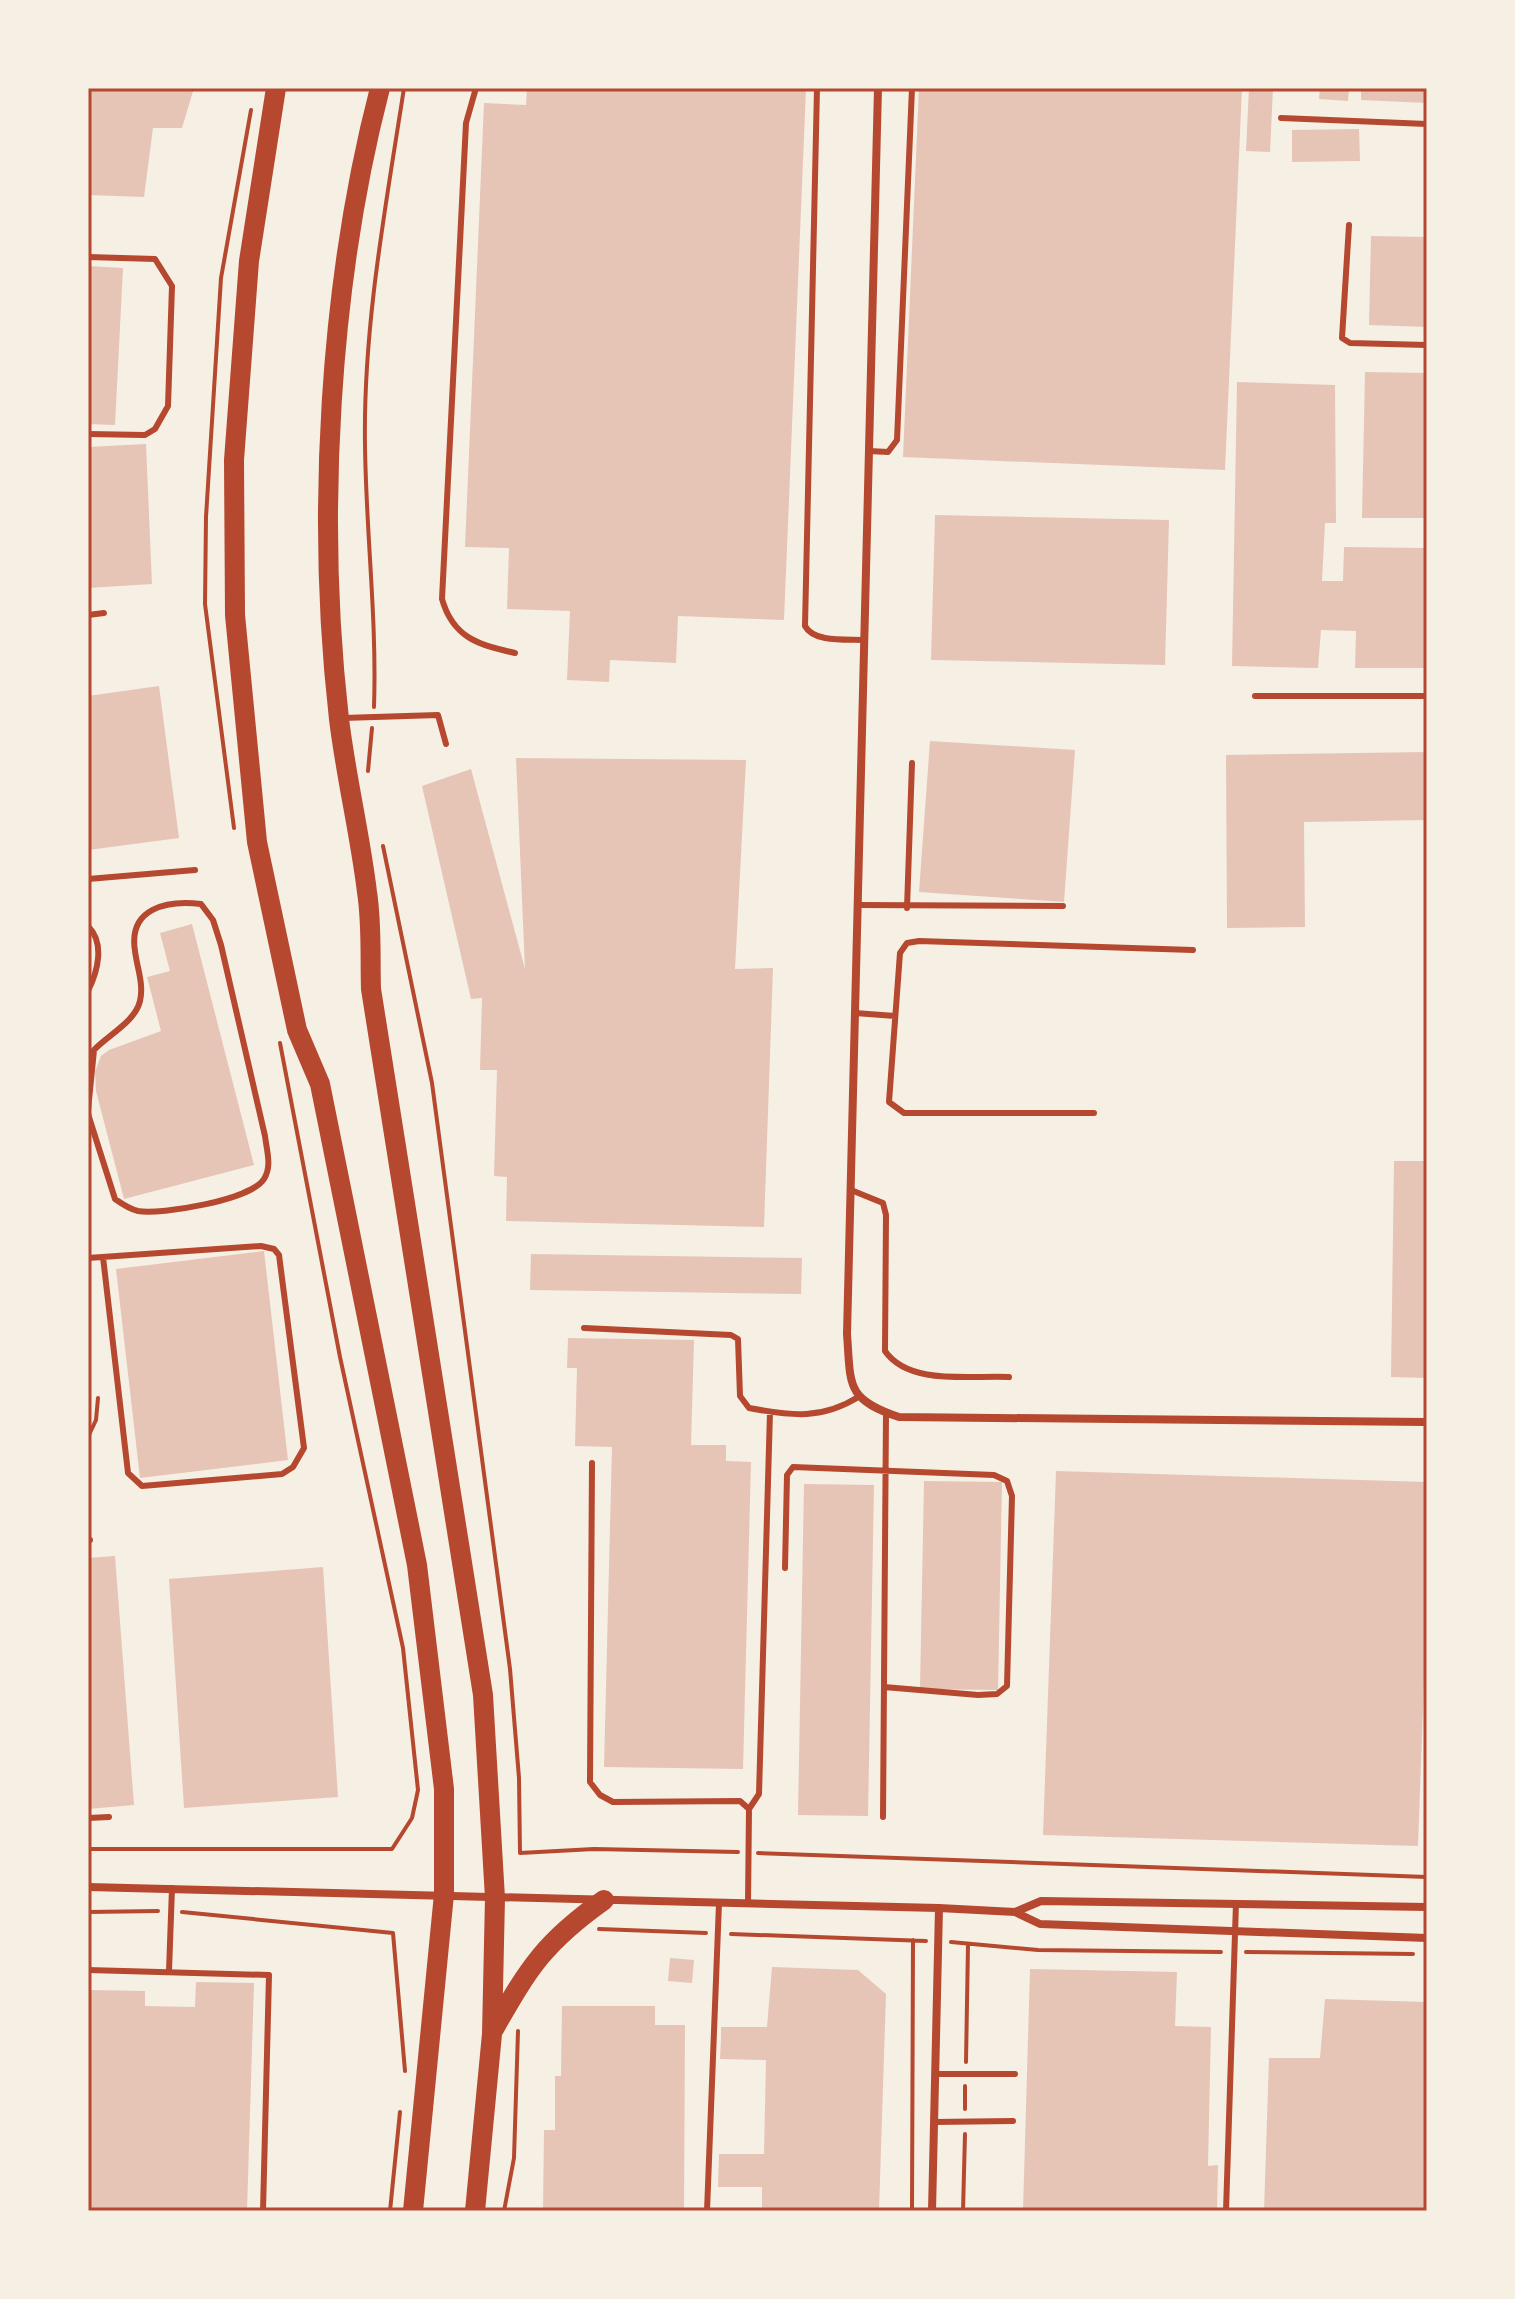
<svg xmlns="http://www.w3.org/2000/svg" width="1515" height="2299" font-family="'Crimson Pro',serif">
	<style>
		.building { fill: #e6c5b7 }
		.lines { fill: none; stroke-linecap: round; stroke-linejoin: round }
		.path { stroke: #b5482f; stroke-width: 4 }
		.service { stroke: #b5482f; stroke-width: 6 }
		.minor { stroke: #b5482f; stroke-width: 8 }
		.primary { stroke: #b5482f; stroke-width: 20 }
		.neatline { fill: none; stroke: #b5482f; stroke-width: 3 }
	</style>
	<rect width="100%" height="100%" fill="#f6efe4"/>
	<path class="building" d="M 88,88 L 194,88 L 182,128 L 153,128 L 144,197 L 88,195 Z
		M 527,88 L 806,88 L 784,620 L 678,616 L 676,663 L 610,660 L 609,682 L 567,680 L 570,611 L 507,609 L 509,548 L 465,547 L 484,103 L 526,105 Z
		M 919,88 L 1242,88 L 1225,470 L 903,457 Z
		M 1249,88 L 1273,88 L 1270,152 L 1246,151 Z
		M 1320,88 L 1349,88 L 1348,101 L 1319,99 Z
		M 1361,88 L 1427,88 L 1427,103 L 1361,100 Z
		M 1359,129 L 1360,161 L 1292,162 L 1292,130 Z
		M 1371,236 L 1427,237 L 1427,327 L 1369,325 Z
		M 88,266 L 123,268 L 115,425 L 88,424 Z
		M 1365,372 L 1427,373 L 1427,518 L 1362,518 Z
		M 1237,382 L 1335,385 L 1336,523 L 1325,523 L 1322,581 L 1343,581 L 1344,547 L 1427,548 L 1427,668 L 1355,668 L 1356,631 L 1321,630 L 1318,668 L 1232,666 Z
		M 146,444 L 152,584 L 88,588 L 88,447 Z
		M 935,515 L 1169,520 L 1165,665 L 931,660 Z
		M 159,686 L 179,838 L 88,850 L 88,696 Z
		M 930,741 L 1075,750 L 1064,902 L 919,892 Z
		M 1427,752 L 1427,820 L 1304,822 L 1305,927 L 1227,928 L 1226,755 Z
		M 516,758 L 746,760 L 735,969 L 773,968 L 764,1227 L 506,1221 L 507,1177 L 494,1176 L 497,1070 L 480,1070 L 482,998 L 471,999 L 422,786 L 471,769 L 525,969 Z
		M 192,924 L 254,1165 L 124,1199 L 96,1091 L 95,1072 L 101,1056 L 109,1050 L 161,1031 L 147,977 L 170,971 L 160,933 Z
		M 1394,1161 L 1427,1161 L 1427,1378 L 1391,1377 Z
		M 264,1251 L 288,1460 L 140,1478 L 116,1269 Z
		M 531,1254 L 802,1258 L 801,1294 L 530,1290 Z
		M 568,1338 L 694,1340 L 691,1445 L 726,1445 L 726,1461 L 751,1462 L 743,1769 L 604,1767 L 612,1447 L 575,1446 L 577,1368 L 567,1368 Z
		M 1056,1471 L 1427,1482 L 1427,1597 L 1418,1846 L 1043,1835 Z
		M 924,1481 L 1002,1482 L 998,1690 L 920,1689 Z
		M 804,1484 L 874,1485 L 868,1816 L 798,1815 Z
		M 115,1556 L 134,1805 L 88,1809 L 88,1558 Z
		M 323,1567 L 338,1797 L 184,1808 L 169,1579 Z
		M 670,1958 L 694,1960 L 692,1983 L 668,1981 Z
		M 772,1967 L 858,1970 L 886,1994 L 879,2211 L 762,2211 L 762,2187 L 718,2187 L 719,2154 L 764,2154 L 766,2060 L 720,2059 L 721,2038 L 721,2027 L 767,2027 Z
		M 1030,1969 L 1177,1972 L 1175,2026 L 1211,2027 L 1208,2166 L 1218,2165 L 1217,2211 L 1023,2211 Z
		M 196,1982 L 254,1983 L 247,2211 L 88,2211 L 88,1990 L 145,1991 L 145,2006 L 195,2007 Z
		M 1325,1999 L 1427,2002 L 1427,2211 L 1264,2211 L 1269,2058 L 1320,2058 Z
		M 562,2006 L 655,2006 L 655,2025 L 685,2025 L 684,2211 L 543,2211 L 544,2130 L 555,2130 L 555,2076 L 561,2076 Z"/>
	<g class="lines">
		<path class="path" d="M 374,707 C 377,619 366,533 365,445 C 363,326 386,205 404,88
			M 368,771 L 372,728
			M 234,828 L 205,604 L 206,517 L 221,278 L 251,110
			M 383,846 L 432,1083 L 510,1669 L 519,1778 L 520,1853 L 594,1849 L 738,1852
			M 88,1437 L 96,1420 L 98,1398
			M 88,1849 L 392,1849 L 412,1818 L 418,1790 L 403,1648 L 340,1357 L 280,1043
			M 758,1853 L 1427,1877
			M 88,1912 L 158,1911
			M 182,1912 L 393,1933 L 405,2071
			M 599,1929 L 706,1933
			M 731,1934 L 926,1941
			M 951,1942 L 1038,1950 L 1221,1952
			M 1246,1952 L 1413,1954
			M 966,2062 L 968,1944
			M 965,2109 L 965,2086
			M 390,2211 L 400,2112
			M 504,2211 L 514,2158 L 518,2031
			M 912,2211 L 913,1940
			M 963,2211 L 965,2134"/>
		<path class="service" d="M 476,88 L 466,123 L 442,599 C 453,638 479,645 515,653
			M 817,88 L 805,626 C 814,643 847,639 864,640
			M 1281,118 L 1427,124
			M 1349,225 L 1342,338 L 1350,343 L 1427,345
			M 88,257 L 155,259 L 172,286 L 168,406 L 155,429 L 145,435 L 88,434
			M 869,451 L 888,452 L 897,440 L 912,88
			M 88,615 L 104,613
			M 1255,696 L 1427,696
			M 343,718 L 438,715 L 446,744
			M 88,879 L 195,870
			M 857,905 L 1063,906
			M 907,908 L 912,763
			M 88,926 C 105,943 98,971 88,991
			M 855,1013 L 895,1016
			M 88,1110 L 94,1050 C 108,1035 135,1022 140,1001 C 144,984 137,968 135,951 C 128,908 167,900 201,904 L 213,920 L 221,945 L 265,1136 C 267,1152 272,1166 264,1179 C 251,1200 161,1215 138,1211 C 129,1209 122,1204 115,1199 L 88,1114
			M 1094,1113 L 904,1113 L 889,1102 L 900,953 L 907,943 L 919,941 L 1193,950
			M 851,1190 L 883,1203 L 886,1215 L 885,1351 C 909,1386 971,1375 1009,1377
			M 88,1258 L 261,1246 L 274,1249 L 279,1255 L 304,1448 L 293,1467 L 282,1474 L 142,1486 L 128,1473 L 103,1257
			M 584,1328 L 731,1335 L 738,1339 L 740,1396 L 749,1408 C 792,1416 822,1420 860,1396
			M 88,1377 L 88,1392
			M 592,1463 L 590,1782 L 600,1795 L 613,1802 L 740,1801 L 749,1809 L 748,1903
			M 88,1540 L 90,1540
			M 785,1568 L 787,1475 L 793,1467 L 994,1475 L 1007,1481 L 1012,1496 L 1007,1686 L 997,1694 L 978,1695 L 884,1687
			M 749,1809 L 759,1794 L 770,1412
			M 883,1817 L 886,1413
			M 88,1818 L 109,1817
			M 88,1970 L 269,1975 L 263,2211
			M 169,1971 L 172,1888
			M 935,2074 L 1015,2074
			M 934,2122 L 1013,2121
			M 707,2211 L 719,1903
			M 1226,2211 L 1236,1903"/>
		<path class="minor" d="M 878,88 L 847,1334 C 851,1385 845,1399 899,1417 L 1427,1422
			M 88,1887 L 939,1908 L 1015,1912 L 1040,1924 L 1427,1938
			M 1015,1912 L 1041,1901 L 1427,1907
			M 932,2211 L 939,1908"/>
		<path class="primary" d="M 276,88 L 249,261 L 234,460 L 235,615 L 257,842 L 297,1030 L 320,1084 L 417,1565 L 444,1789 L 444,1894 L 413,2211
			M 380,88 C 329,284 316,518 339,719 C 346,777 360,834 367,892 C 372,924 370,957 371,989 L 483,1695 L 495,1898 L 492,2034 L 475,2211
			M 494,2029 C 529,1967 545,1942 604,1900"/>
	</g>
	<rect width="1515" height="2299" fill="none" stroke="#f6efe4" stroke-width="180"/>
	<rect x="90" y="90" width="1335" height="2119" class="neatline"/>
</svg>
